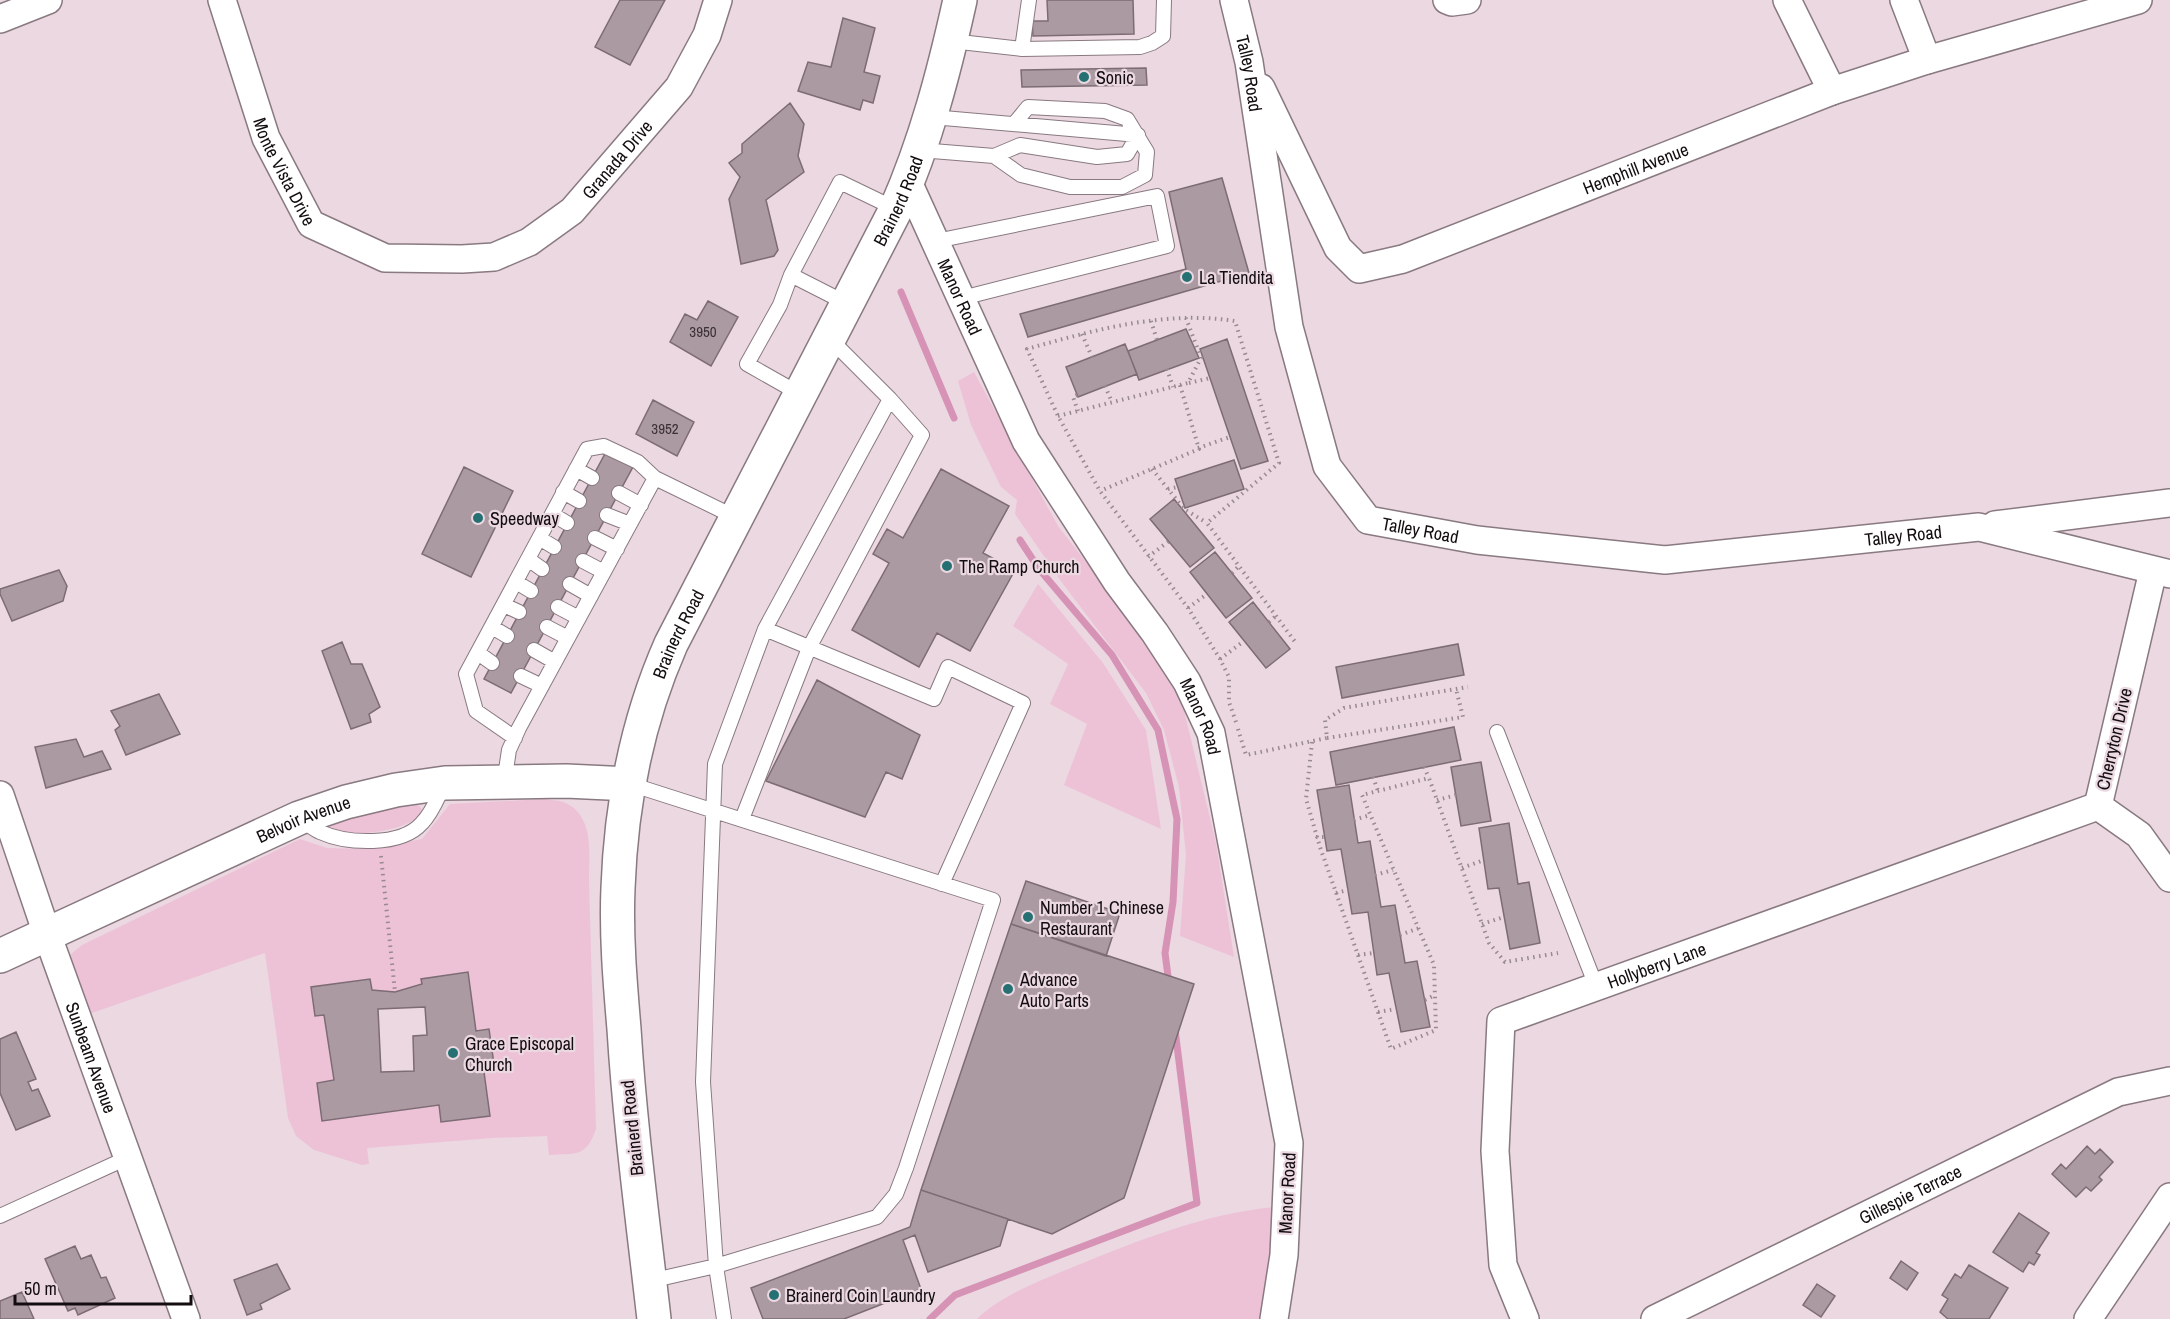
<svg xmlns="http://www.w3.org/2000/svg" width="2170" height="1319" font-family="'Archivo Narrow',sans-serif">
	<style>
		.green { fill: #edc2d7; fill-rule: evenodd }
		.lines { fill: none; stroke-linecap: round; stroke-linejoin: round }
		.stream { stroke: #d693b5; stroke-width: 7 }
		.building { fill: #ac9aa3; stroke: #7d6c74; stroke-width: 1.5; fill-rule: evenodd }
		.lane-casing { stroke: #897981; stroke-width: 16 }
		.street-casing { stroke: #897981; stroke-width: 30 }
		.secondary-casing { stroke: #897981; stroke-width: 36 }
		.primary-casing { stroke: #897981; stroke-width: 36 }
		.path { stroke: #988a90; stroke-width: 4; stroke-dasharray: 1.5 4.5; stroke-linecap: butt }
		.lane { stroke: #fff; stroke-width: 14 }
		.street { stroke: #fff; stroke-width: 27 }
		.secondary { stroke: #fff; stroke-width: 33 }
		.primary { stroke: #fff; stroke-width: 33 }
		.poi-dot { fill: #257072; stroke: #ebd8e1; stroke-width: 2 }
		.labels { text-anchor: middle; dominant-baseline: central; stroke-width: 4.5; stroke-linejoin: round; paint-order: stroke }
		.number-label { font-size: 15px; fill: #393035 }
		.street-label { font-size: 18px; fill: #130d10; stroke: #ebd8e1 }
		.poi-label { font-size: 18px; fill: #130d10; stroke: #ebd8e1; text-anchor: start }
	</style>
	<rect width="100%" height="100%" fill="#ebd8e1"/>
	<path class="green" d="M 974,372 L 1058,526 L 1121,607 L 1180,694 L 1216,843 L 1234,957 L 1180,936 L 1186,855 L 1179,787 L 1164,730 L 1146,693 L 1063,584 L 1015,514 L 1017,500 L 1001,487 L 971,425 L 958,381 Z
		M 1038,584 L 1103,663 L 1146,730 L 1161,829 L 1064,785 L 1087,724 L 1050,704 L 1068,664 L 1013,626 Z
		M 544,799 C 550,800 557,800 563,802 C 595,814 589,854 589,881 L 596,1129 C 586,1158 576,1153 549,1155 L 547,1136 L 492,1138 L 367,1148 L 369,1164 L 362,1165 L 314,1150 L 296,1136 L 288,1118 L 265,953 L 89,1014 L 71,976 L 71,954 L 82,945 L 300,839 L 327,848 L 369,849 L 422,839 L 450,804 ZM 468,972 L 476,1031 L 489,1030 L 495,1070 L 484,1072 L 490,1116 L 441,1122 L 439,1105 L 322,1121 L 317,1083 L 334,1080 L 324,1015 L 315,1016 L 311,987 L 370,979 L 372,990 L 395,992 L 422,984 L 422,979 Z
		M 416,803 L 422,809 L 420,816 C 400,832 355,837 331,831 L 327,824 L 399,804 Z
		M 1275,1207 L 1262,1319 L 977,1319 C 1001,1295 1042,1280 1073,1267 C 1137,1241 1206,1213 1275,1207 Z"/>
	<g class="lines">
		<path class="stream" d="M 901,292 L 954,418
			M 1020,540 L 1039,569 L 1112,655 L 1158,730 L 1177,819 L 1173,902 L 1165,953 L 1169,984
			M 930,1319 L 955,1295 L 1197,1203 L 1175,1030"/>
	</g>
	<path class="building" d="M 620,0 L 665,0 L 630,65 L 595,47 Z
		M 1047,0 L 1133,0 L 1134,34 L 1033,36 L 1032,21 L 1048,21 Z
		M 843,18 L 875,28 L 864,72 L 880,76 L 873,103 L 863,100 L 860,110 L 798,91 L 808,62 L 831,67 Z
		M 1146,68 L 1147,85 L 1022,87 L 1021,70 Z
		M 790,103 L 804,124 L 798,156 L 804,172 L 766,200 L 778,250 L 774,256 L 741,264 L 729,199 L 740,177 L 729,163 L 742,153 L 742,144 Z
		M 1222,178 L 1249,273 L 1028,337 L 1020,314 L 1186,269 L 1169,192 Z
		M 708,301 L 738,317 L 711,366 L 670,342 L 685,314 L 697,320 Z
		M 1186,329 L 1199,358 L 1139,380 L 1128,351 Z
		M 1227,339 L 1268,461 L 1241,469 L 1200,349 Z
		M 1125,344 L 1137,374 L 1078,397 L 1066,367 Z
		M 653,400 L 694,422 L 677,456 L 636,434 Z
		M 607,450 L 634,465 L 511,693 L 484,679 Z
		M 1234,460 L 1244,489 L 1185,508 L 1175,479 Z
		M 464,467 L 513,491 L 471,577 L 422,554 Z
		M 941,469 L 1009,506 L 983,553 L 1015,570 L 970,651 L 937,633 L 919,667 L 852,630 L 889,563 L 873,554 L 887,529 L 903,538 Z
		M 1174,499 L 1214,548 L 1190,567 L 1150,519 Z
		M 1215,552 L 1252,598 L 1226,618 L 1190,572 Z
		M 59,570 L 67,586 L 63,601 L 12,621 L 0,594 L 0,589 Z
		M 1253,602 L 1290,649 L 1266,668 L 1229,622 Z
		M 342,642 L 351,664 L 362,664 L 380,707 L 369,714 L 371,722 L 351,729 L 322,651 Z
		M 1458,644 L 1464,675 L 1342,698 L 1336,667 Z
		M 817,680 L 920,735 L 902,779 L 886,772 L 865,817 L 766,781 Z
		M 159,694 L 180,734 L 126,755 L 115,730 L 120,726 L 111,711 Z
		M 1454,727 L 1461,760 L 1336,785 L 1330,752 Z
		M 76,739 L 84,757 L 102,751 L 111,769 L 46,788 L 35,747 Z
		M 1481,762 L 1491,821 L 1461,826 L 1451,767 Z
		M 1349,785 L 1358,843 L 1370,841 L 1381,907 L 1395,905 L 1405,963 L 1417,961 L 1430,1027 L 1401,1032 L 1389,973 L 1377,975 L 1368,912 L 1352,914 L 1341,849 L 1327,851 L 1317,790 Z
		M 1509,823 L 1518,884 L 1529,882 L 1540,943 L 1510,949 L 1499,888 L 1488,889 L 1479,828 Z
		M 1026,881 L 1120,913 L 1106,956 L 1011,924 Z
		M 1011,924 L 1194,984 L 1124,1198 L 1052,1234 L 921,1190 Z
		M 468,972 L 476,1031 L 489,1029 L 495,1071 L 484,1072 L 490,1116 L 441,1122 L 439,1105 L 322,1121 L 317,1083 L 334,1080 L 324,1015 L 315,1016 L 311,987 L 370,979 L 372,990 L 395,992 L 422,984 L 421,979 ZM 425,1007 L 427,1035 L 413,1036 L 414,1071 L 381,1072 L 378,1009 Z
		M 16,1032 L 36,1079 L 28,1082 L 32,1091 L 38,1089 L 50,1116 L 16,1130 L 0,1093 L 0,1039 Z
		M 2087,1146 L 2095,1154 L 2100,1149 L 2113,1162 L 2099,1177 L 2102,1180 L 2091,1191 L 2086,1187 L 2076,1197 L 2052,1174 L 2061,1164 L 2066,1169 Z
		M 921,1190 L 1008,1219 L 1000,1246 L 928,1272 L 915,1235 L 903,1240 L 921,1289 L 844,1319 L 763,1319 L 751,1288 L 910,1227 Z
		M 2019,1213 L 2049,1233 L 2036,1253 L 2040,1255 L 2034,1265 L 2029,1262 L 2023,1272 L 1993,1252 Z
		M 75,1246 L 81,1259 L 91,1255 L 101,1278 L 106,1277 L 115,1298 L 78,1315 L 75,1308 L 68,1311 L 45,1259 Z
		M 1901,1261 L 1918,1273 L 1907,1290 L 1890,1278 Z
		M 277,1264 L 290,1289 L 260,1304 L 262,1309 L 247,1315 L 234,1280 Z
		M 1969,1265 L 2008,1288 L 1989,1319 L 1948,1319 L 1940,1312 L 1948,1299 L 1942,1295 L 1955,1274 L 1961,1278 Z
		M 1817,1284 L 1835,1296 L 1821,1317 L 1803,1305 Z
		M 22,1292 L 34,1319 L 0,1319 L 0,1301 Z"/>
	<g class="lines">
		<g class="lane-casing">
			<path id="lane" d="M 951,41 L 1022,49 L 1140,47 L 1152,43 L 1163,36 L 1164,0
				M 1022,49 L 1029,0
				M 932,117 L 1138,135
				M 920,150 L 994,156 L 1020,145 L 1097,157 L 1127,154 L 1138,135
				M 994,156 L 1021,175 L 1070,187 L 1122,187 L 1145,175 L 1147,152 L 1127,119 L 1105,111 L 1028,107 L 1014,124
				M 936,241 L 1157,196 L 1167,246 L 962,298
				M 791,275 L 780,305 L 747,364 L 800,394
				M 846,303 L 791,275 L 840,182 L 896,209
				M 576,469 L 592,478
				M 563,492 L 579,501
				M 619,493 L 641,505
				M 552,514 L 567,523
				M 607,515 L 630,524
				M 539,538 L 554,547
				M 595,538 L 617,549
				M 528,559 L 542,569
				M 583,561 L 604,572
				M 516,582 L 531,591
				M 570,584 L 591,596
				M 504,605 L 519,612
				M 558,607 L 579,618
				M 492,627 L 507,636
				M 547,627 L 568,638
				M 765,629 L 934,699 L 948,667 L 1023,703 L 942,884
				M 534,650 L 555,662
				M 478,653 L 492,663
				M 521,676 L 542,686
				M 1497,732 L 1596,986
				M 515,738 L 476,711 L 466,674 L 587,449 L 604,446 L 638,462 L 655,478
				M 504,783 L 509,750 L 519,728 L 655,478 L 737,518
				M 630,784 L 993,900 L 906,1168 L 896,1194 L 877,1217 L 716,1266 L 650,1281
				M 301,819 C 307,824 314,829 320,832 C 347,844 401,847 422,823 C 432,813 437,799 443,787
				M 742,819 L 809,648 L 922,435 L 890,399
				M 0,1216 L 127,1158
				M 724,1319 L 716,1266 L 703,1082 L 715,764 L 765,629 L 890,399 L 829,338"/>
		</g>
		<g class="street-casing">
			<g id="street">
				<path id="s1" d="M 222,0 L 266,138 L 311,224 L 385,258 L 462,259 L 494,257 L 529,242 L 572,211 L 679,87 L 707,35 L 718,0"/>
				<path id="s2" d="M 1234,0 L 1249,62 L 1289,327 L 1327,466 L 1368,520 L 1477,540 L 1665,560 L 1979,527 L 2170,574"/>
				<path d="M 1447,0 L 1452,2 L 1467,0"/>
				<path d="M 1787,0 L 1832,91"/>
				<path d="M 1904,0 L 1927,60"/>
				<path d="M 0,19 L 48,0"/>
				<path id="s3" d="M 1261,88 L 1338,248 L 1359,269 L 1403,259 L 1832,91 L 1927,60 L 2138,0"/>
				<path id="s4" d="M 908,182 L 1026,441 L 1117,582 L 1155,633 L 1187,682 L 1211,733 L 1289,1143 L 1284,1255 L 1274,1319"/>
				<path d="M 1995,525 L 2170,503"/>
				<path d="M 2153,571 L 2098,806 L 2139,835 L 2170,878"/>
				<path id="s5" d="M 0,795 L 47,934 L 186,1319"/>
				<path id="s6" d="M 1525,1319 L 1503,1265 L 1495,1151 L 1501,1021 L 2098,806"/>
				<path id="s7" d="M 1655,1319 L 2118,1092 L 2170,1081"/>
				<path d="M 2088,1319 L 2170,1197"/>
			</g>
		</g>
		<g class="secondary-casing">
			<g id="secondary">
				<path id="s8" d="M 0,956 L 299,818 L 346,802 L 396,790 L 445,783 L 566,781 L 630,784"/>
			</g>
		</g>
		<g class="primary-casing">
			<g id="primary">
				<path id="s9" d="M 654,1319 C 643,1222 630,1126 624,1029 C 620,982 616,935 618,888 C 621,804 637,721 671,644 L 896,209 C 926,141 944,72 960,0"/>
			</g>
		</g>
		<path class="path" d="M 1151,321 L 1157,340
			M 1082,334 L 1092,357
			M 1167,369 L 1173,387
			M 1189,383 L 1210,378
			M 1180,385 L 1188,383 L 1201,358 L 1186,318
			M 1105,386 L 1112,402
			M 1077,395 L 1073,397 L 1078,411
			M 1058,416 L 1180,385 L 1199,449 L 1100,491
			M 1198,448 L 1230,437
			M 1152,469 L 1184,509 L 1207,523
			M 1168,489 L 1178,487
			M 1148,557 L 1169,541
			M 1232,573 L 1239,566
			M 1188,608 L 1207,594
			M 1269,622 L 1276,616
			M 1220,659 L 1244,641
			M 1236,722 L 1229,702 L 1229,677 L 1220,659 L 1188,608 L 1100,491 L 1058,416 L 1027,349 C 1094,330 1165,310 1235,321 L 1279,463 L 1207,523 L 1296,643
			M 1238,729 L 1246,755 L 1327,738 L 1325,720 L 1344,708 L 1468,687
			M 1327,738 L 1463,717 L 1456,689
			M 1312,742 L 1306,799 L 1320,847 L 1391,1049 L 1436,1030 L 1434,965 L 1362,795 L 1429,778 L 1489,943 L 1505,962 L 1558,953
			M 1424,767 L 1429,778
			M 1373,777 L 1378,791
			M 1437,800 L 1456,795
			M 1354,820 L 1370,815
			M 1316,837 L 1324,837
			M 381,856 L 395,992
			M 1462,868 L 1484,860
			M 1375,875 L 1393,870
			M 1336,893 L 1348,890
			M 1482,924 L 1504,917
			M 1400,935 L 1419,928
			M 1358,955 L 1374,953
			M 1425,1000 L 1435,995
			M 1378,1012 L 1396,1009"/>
		<use href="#lane" class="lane"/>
		<use href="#street" class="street"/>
		<use href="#secondary" class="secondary"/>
		<use href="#primary" class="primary"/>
	</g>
	<g class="poi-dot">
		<circle cx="1084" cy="77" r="6"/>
		<circle cx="1187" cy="277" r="6"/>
		<circle cx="478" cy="518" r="6"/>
		<circle cx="947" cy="566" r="6"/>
		<circle cx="1028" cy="917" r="6"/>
		<circle cx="1008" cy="989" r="6"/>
		<circle cx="453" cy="1053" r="6"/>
		<circle cx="774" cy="1295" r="6"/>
	</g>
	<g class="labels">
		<g class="number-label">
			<text x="703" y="331">3950</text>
			<text x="665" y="428">3952</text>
		</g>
		<g class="street-label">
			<text stroke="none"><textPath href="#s2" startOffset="75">Talley Road</textPath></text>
			<text stroke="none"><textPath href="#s1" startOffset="592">Granada Drive</textPath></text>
			<text stroke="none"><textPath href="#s1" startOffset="183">Monte Vista Drive</textPath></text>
			<text stroke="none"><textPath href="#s3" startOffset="502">Hemphill Avenue</textPath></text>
			<text stroke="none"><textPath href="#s9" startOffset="1182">Brainerd Road</textPath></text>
			<text stroke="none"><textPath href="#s4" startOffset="126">Manor Road</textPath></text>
			<text stroke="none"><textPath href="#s2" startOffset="597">Talley Road</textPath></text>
			<text stroke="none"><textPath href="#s2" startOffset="1083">Talley Road</textPath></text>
			<text stroke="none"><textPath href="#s9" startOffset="696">Brainerd Road</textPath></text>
			<text stroke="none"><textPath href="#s4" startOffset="612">Manor Road</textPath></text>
			<text transform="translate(2114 739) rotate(-77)">Cherryton Drive</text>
			<text stroke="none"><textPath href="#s8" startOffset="333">Belvoir Avenue</textPath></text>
			<text stroke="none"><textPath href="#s6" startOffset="468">Hollyberry Lane</textPath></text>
			<text stroke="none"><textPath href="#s5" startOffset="278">Sunbeam Avenue</textPath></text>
			<text transform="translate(632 1128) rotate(-96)">Brainerd Road</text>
			<text transform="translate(1287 1193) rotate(-87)">Manor Road</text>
			<text stroke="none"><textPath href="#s7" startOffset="284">Gillespie Terrace</textPath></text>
		</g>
		<g class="poi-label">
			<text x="1096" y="77">Sonic</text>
			<text x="1199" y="277">La Tiendita</text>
			<text x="490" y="518">Speedway</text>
			<text x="959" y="566">The Ramp Church</text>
			<text x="1040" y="907">Number 1 Chinese<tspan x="1040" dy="21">Restaurant</tspan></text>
			<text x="1020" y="979">Advance<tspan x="1020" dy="21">Auto Parts</tspan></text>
			<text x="465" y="1043">Grace Episcopal<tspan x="465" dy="21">Church</tspan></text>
			<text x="786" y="1295">Brainerd Coin Laundry</text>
		</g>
	</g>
	<path d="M15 1295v9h176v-9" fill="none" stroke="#130d10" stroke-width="3"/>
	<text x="24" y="1295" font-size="18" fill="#130d10" stroke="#ebd8e1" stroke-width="4.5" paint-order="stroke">50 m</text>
</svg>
